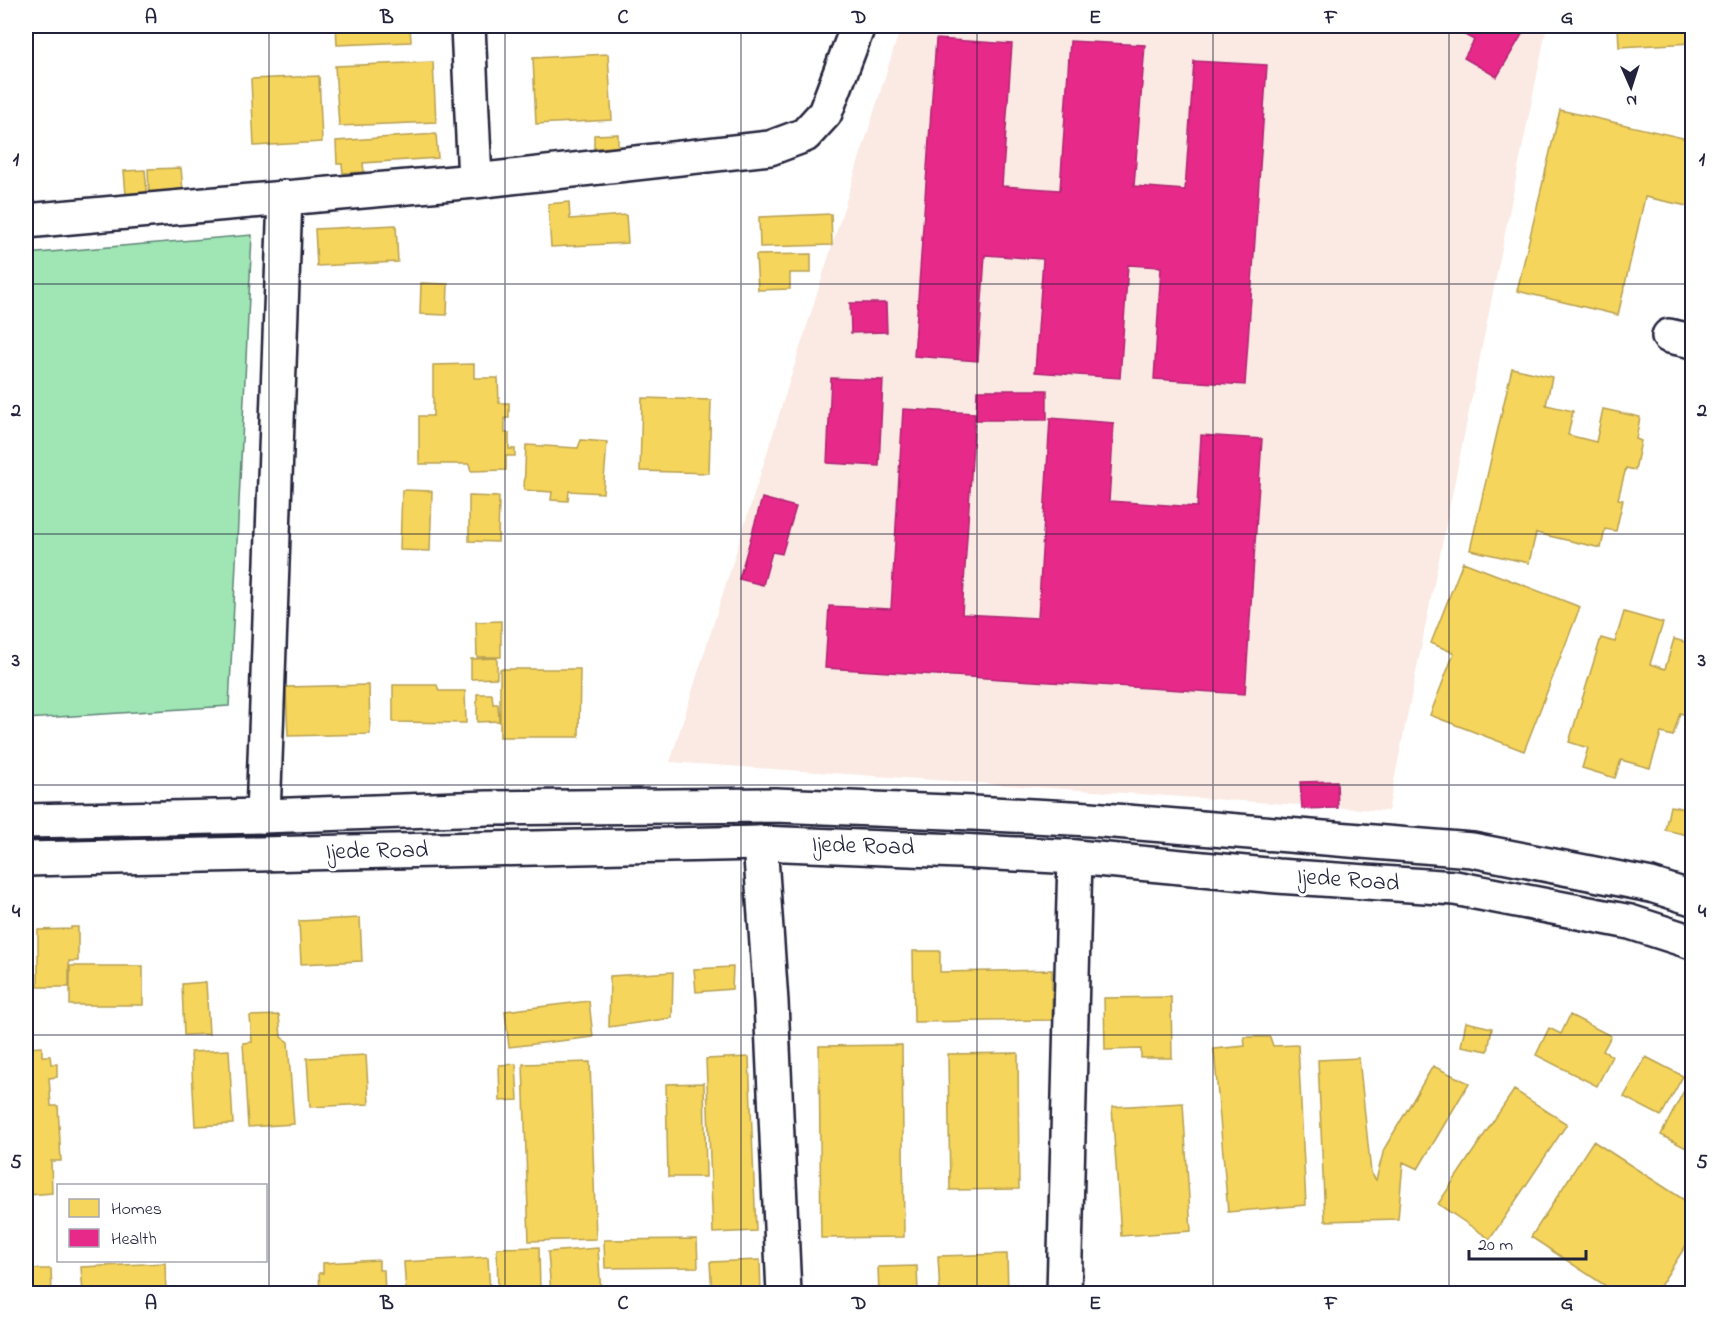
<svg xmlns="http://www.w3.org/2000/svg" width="1718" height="1319" font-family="'Indie Flower',sans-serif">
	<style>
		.built { fill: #faeae3 }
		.green { fill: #9fe6b4; stroke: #608478; stroke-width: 1.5 }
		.homes { fill: #f6d55c; stroke: #b69f52; stroke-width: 1.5 }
		.health { fill: #e7298a; stroke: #ac2772; stroke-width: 1.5 }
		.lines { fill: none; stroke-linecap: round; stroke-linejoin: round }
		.street-casing { stroke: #22223b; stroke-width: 38 }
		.secondary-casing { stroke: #22223b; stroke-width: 38 }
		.street { stroke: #fff; stroke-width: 33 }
		.secondary { stroke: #fff; stroke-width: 33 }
		.grid { fill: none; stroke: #22223b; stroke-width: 1.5; stroke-opacity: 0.55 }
		.labels { text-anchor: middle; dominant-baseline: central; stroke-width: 6; stroke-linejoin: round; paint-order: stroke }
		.street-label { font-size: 24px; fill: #22223b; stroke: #fff }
		.neatline { fill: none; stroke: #22223b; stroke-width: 2 }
		.grid-label { font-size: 20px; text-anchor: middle; font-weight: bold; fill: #22223b }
	</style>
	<rect width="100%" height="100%" fill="#fff"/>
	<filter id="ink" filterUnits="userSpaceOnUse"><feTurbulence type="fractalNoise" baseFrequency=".0167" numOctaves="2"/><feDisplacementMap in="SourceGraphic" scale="12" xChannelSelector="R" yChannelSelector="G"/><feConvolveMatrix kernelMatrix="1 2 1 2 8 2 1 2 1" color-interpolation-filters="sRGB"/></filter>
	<g filter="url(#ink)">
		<path class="built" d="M 901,26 L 1547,26 L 1388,811 L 670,762 Z"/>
		<path class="green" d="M 252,235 L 229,706 L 26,719 L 26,254 Z"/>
		<path class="homes" d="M 336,26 L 410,26 L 411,42 L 337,45 Z
			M 1618,26 L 1692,26 L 1692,43 L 1619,47 Z
			M 608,54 L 612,120 L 536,124 L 533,58 Z
			M 433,62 L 436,122 L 339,126 L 335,66 Z
			M 319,76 L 322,142 L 254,146 L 251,79 Z
			M 1560,110 L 1692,140 L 1692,207 L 1645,197 L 1618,315 L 1517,291 Z
			M 436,134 L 438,158 L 363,163 L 364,172 L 343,173 L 342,164 L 337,164 L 336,141 Z
			M 618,134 L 618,147 L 594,148 L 594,135 Z
			M 181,168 L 183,191 L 149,193 L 148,169 Z
			M 145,170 L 147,192 L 126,195 L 124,171 Z
			M 569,202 L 570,219 L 626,215 L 628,243 L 551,247 L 548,204 Z
			M 831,214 L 832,245 L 760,247 L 759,217 Z
			M 396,225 L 398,262 L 317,266 L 315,229 Z
			M 811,254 L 811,273 L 790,273 L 790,289 L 758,290 L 756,255 Z
			M 421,283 L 448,284 L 447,315 L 420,314 Z
			M 474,364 L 474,378 L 498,378 L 499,403 L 509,403 L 509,418 L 505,418 L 505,433 L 509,433 L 509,449 L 515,449 L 515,456 L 506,456 L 506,470 L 471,471 L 469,464 L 419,464 L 419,416 L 433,416 L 433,365 Z
			M 1512,368 L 1552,377 L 1546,405 L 1573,411 L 1568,435 L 1596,442 L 1603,409 L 1640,417 L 1636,439 L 1641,441 L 1635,470 L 1626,468 L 1618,499 L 1623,500 L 1616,531 L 1605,529 L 1601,548 L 1536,533 L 1529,563 L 1470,550 Z
			M 642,398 L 711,400 L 709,473 L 640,471 Z
			M 581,440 L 607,442 L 603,493 L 569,491 L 568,501 L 551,500 L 552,492 L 524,490 L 526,445 L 578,448 Z
			M 402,490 L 432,491 L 430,551 L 400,550 Z
			M 469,496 L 499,497 L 498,542 L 469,541 Z
			M 1463,562 L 1580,607 L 1524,751 L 1430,715 L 1454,653 L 1431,643 Z
			M 1624,612 L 1663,623 L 1650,664 L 1665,669 L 1674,639 L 1692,644 L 1692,717 L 1680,713 L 1673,736 L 1661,733 L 1650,768 L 1621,760 L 1615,778 L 1582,768 L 1588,748 L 1569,742 L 1601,638 L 1615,642 Z
			M 501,621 L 501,657 L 477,657 L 476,622 Z
			M 497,658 L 497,678 L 471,679 L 471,659 Z
			M 500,669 L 580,669 L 579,737 L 500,737 Z
			M 369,685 L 370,734 L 288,736 L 286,687 Z
			M 393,685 L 437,685 L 439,691 L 465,691 L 466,723 L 393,722 Z
			M 477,694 L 492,694 L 493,704 L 498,704 L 499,721 L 477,722 Z
			M 1670,806 L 1692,810 L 1692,836 L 1665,830 Z
			M 360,918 L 362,961 L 301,964 L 299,921 Z
			M 71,927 L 78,927 L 78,961 L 69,961 L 69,987 L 38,987 L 38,930 L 71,929 Z
			M 913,951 L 940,951 L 940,972 L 1052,970 L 1052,1020 L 914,1022 Z
			M 70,966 L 143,966 L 143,1005 L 70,1005 Z
			M 733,967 L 732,989 L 696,992 L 694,969 Z
			M 673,972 L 672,1018 L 609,1027 L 610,976 Z
			M 206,982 L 209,1034 L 184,1035 L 182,984 Z
			M 1171,997 L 1172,1058 L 1141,1058 L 1141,1049 L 1105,1050 L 1104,998 Z
			M 589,1001 L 593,1037 L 509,1047 L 505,1011 Z
			M 279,1015 L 281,1037 L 288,1042 L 294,1124 L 248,1127 L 243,1043 L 252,1042 L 250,1016 Z
			M 1570,1015 L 1611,1036 L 1603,1051 L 1612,1056 L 1597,1086 L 1536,1055 L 1549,1028 L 1561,1034 Z
			M 1466,1022 L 1492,1028 L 1488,1051 L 1461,1046 Z
			M 1244,1037 L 1270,1037 L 1273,1046 L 1298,1045 L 1306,1205 L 1228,1212 L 1214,1049 L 1245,1046 Z
			M 902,1045 L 904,1237 L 821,1238 L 819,1046 Z
			M 42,1047 L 42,1056 L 50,1056 L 51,1064 L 57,1064 L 57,1077 L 49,1078 L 51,1106 L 58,1106 L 61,1161 L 51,1161 L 52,1193 L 29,1195 L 29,1207 L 26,1207 L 26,1048 Z
			M 229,1050 L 233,1124 L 195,1126 L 191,1052 Z
			M 1018,1053 L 1019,1189 L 950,1190 L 948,1054 Z
			M 366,1055 L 369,1104 L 310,1107 L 307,1058 Z
			M 749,1057 L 756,1231 L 713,1233 L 706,1059 Z
			M 1646,1057 L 1683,1076 L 1661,1116 L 1624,1097 Z
			M 1359,1058 L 1371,1173 L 1376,1180 L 1384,1149 L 1433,1066 L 1469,1083 L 1418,1169 L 1403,1162 L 1398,1219 L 1325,1221 L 1318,1060 Z
			M 590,1062 L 596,1239 L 529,1241 L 523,1064 Z
			M 516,1064 L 518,1100 L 500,1101 L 499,1065 Z
			M 1690,1079 L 1692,1080 L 1692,1151 L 1661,1135 Z
			M 704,1083 L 706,1177 L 668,1177 L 666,1084 Z
			M 1514,1090 L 1567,1124 L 1490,1239 L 1438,1204 Z
			M 1183,1103 L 1191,1231 L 1121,1236 L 1112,1107 Z
			M 1593,1141 L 1692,1205 L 1692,1236 L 1655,1294 L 1618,1294 L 1531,1237 Z
			M 697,1239 L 698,1267 L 605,1268 L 604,1240 Z
			M 539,1247 L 540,1294 L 498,1294 L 497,1248 Z
			M 598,1248 L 601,1294 L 551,1294 L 548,1252 Z
			M 1007,1254 L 1008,1294 L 940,1294 L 938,1256 Z
			M 488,1257 L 490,1294 L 406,1294 L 404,1262 Z
			M 379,1260 L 379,1270 L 384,1270 L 385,1294 L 320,1294 L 319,1273 L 323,1273 L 323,1263 Z
			M 760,1260 L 761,1294 L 712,1294 L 710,1262 Z
			M 165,1263 L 166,1294 L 83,1294 L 81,1267 Z
			M 917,1266 L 918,1294 L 879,1294 L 878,1267 Z
			M 26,1269 L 51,1269 L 52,1294 L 26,1294 Z
			M 289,1289 L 289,1294 L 218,1294 L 218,1290 Z
			M 686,1290 L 686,1294 L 617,1294 L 617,1292 Z"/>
		<path class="health" d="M 1448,26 L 1527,26 L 1497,77 L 1464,58 L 1474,40 Z
			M 936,39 L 1012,44 L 1002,186 L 1060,190 L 1070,41 L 1145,45 L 1134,186 L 1185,190 L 1194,61 L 1267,65 L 1245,385 L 1154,379 L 1161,267 L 1128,265 L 1120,378 L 1035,372 L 1043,259 L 985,255 L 978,361 L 914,356 Z
			M 850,303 L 886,303 L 887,332 L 851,333 Z
			M 831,378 L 883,380 L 879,466 L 827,463 Z
			M 977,390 L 1047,390 L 1047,420 L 976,420 Z
			M 903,409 L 975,413 L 962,614 L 1038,618 L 1050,418 L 1114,423 L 1109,501 L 1197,507 L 1201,435 L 1262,439 L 1245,694 L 825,668 L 829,606 L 891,609 Z
			M 762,498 L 796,507 L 782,554 L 772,552 L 763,585 L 739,579 Z
			M 1337,781 L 1338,808 L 1302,809 L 1300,782 Z"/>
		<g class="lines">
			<g class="street-casing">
				<path id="street" d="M 468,26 L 475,181
					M 26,221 L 475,181 L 770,148 L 805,135 L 825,113 L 858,26
					M 1669,336 L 1692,341
					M 263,816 L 285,197
					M 760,843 L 771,1002 L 784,1294
					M 1064,1294 L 1075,857"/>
			</g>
			<g class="secondary-casing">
				<path id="secondary" d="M 26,821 L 263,816 L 487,808 L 775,805 L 973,813 L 1090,819 L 1472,850 L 1651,885 L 1692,898
					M 26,859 L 760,843 L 959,851 L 1075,857 L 1277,876 L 1455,888 L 1630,922 L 1692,942"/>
			</g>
			<use href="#street" class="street"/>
			<use href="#secondary" class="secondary"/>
		</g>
	</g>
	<path class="grid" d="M 269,26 L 269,1294M 505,26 L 505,1294M 741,26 L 741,1294M 977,26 L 977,1294M 1213,26 L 1213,1294M 1449,26 L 1449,1294M 26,284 L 1692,284M 26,534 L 1692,534M 26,785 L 1692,785M 26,1035 L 1692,1035"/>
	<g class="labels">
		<g class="street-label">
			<text transform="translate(863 847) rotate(2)">Ijede Road</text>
			<text transform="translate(377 852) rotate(-1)">Ijede Road</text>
			<text transform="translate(1348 881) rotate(4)">Ijede Road</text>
		</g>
	</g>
	<rect width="1718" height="1319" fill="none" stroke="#fff" stroke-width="66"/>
	<rect x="57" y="1184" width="210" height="78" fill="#ffffff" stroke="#a7a7b1" stroke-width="1.5"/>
	<rect x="69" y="1199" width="30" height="18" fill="#f6d55c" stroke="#a7a7b1" stroke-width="1.5"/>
	<text x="111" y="1214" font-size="18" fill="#22223b">Homes</text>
	<rect x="69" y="1229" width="30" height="18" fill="#e7298a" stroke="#a7a7b1" stroke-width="1.5"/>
	<text x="111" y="1244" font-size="18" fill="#22223b">Health</text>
	<g transform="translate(1631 87) rotate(177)" stroke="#ffffff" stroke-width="4.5" paint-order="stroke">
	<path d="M0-4.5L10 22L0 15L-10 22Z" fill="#22223b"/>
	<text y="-9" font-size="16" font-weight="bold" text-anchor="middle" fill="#22223b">N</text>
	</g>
	<path d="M1469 1250v9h117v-9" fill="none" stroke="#22223b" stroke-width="3"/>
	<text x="1478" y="1250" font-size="18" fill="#22223b" stroke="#ffffff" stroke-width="4.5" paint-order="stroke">20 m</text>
	<rect x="33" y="33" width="1652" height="1253" class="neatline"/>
	<g class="grid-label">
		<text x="151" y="23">A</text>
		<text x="387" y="23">B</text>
		<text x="623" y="23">C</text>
		<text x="859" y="23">D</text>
		<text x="1095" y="23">E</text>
		<text x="1331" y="23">F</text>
		<text x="1567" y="23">G</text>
		<text x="16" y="165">1</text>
		<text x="1702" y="165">1</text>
		<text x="16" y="416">2</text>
		<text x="1702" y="416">2</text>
		<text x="16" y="666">3</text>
		<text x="1702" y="666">3</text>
		<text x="16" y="917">4</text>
		<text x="1702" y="917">4</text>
		<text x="16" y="1168">5</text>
		<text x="1702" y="1168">5</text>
		<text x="151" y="1309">A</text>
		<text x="387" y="1309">B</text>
		<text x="623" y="1309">C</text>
		<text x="859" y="1309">D</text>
		<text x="1095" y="1309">E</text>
		<text x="1331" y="1309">F</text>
		<text x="1567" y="1309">G</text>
	</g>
</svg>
